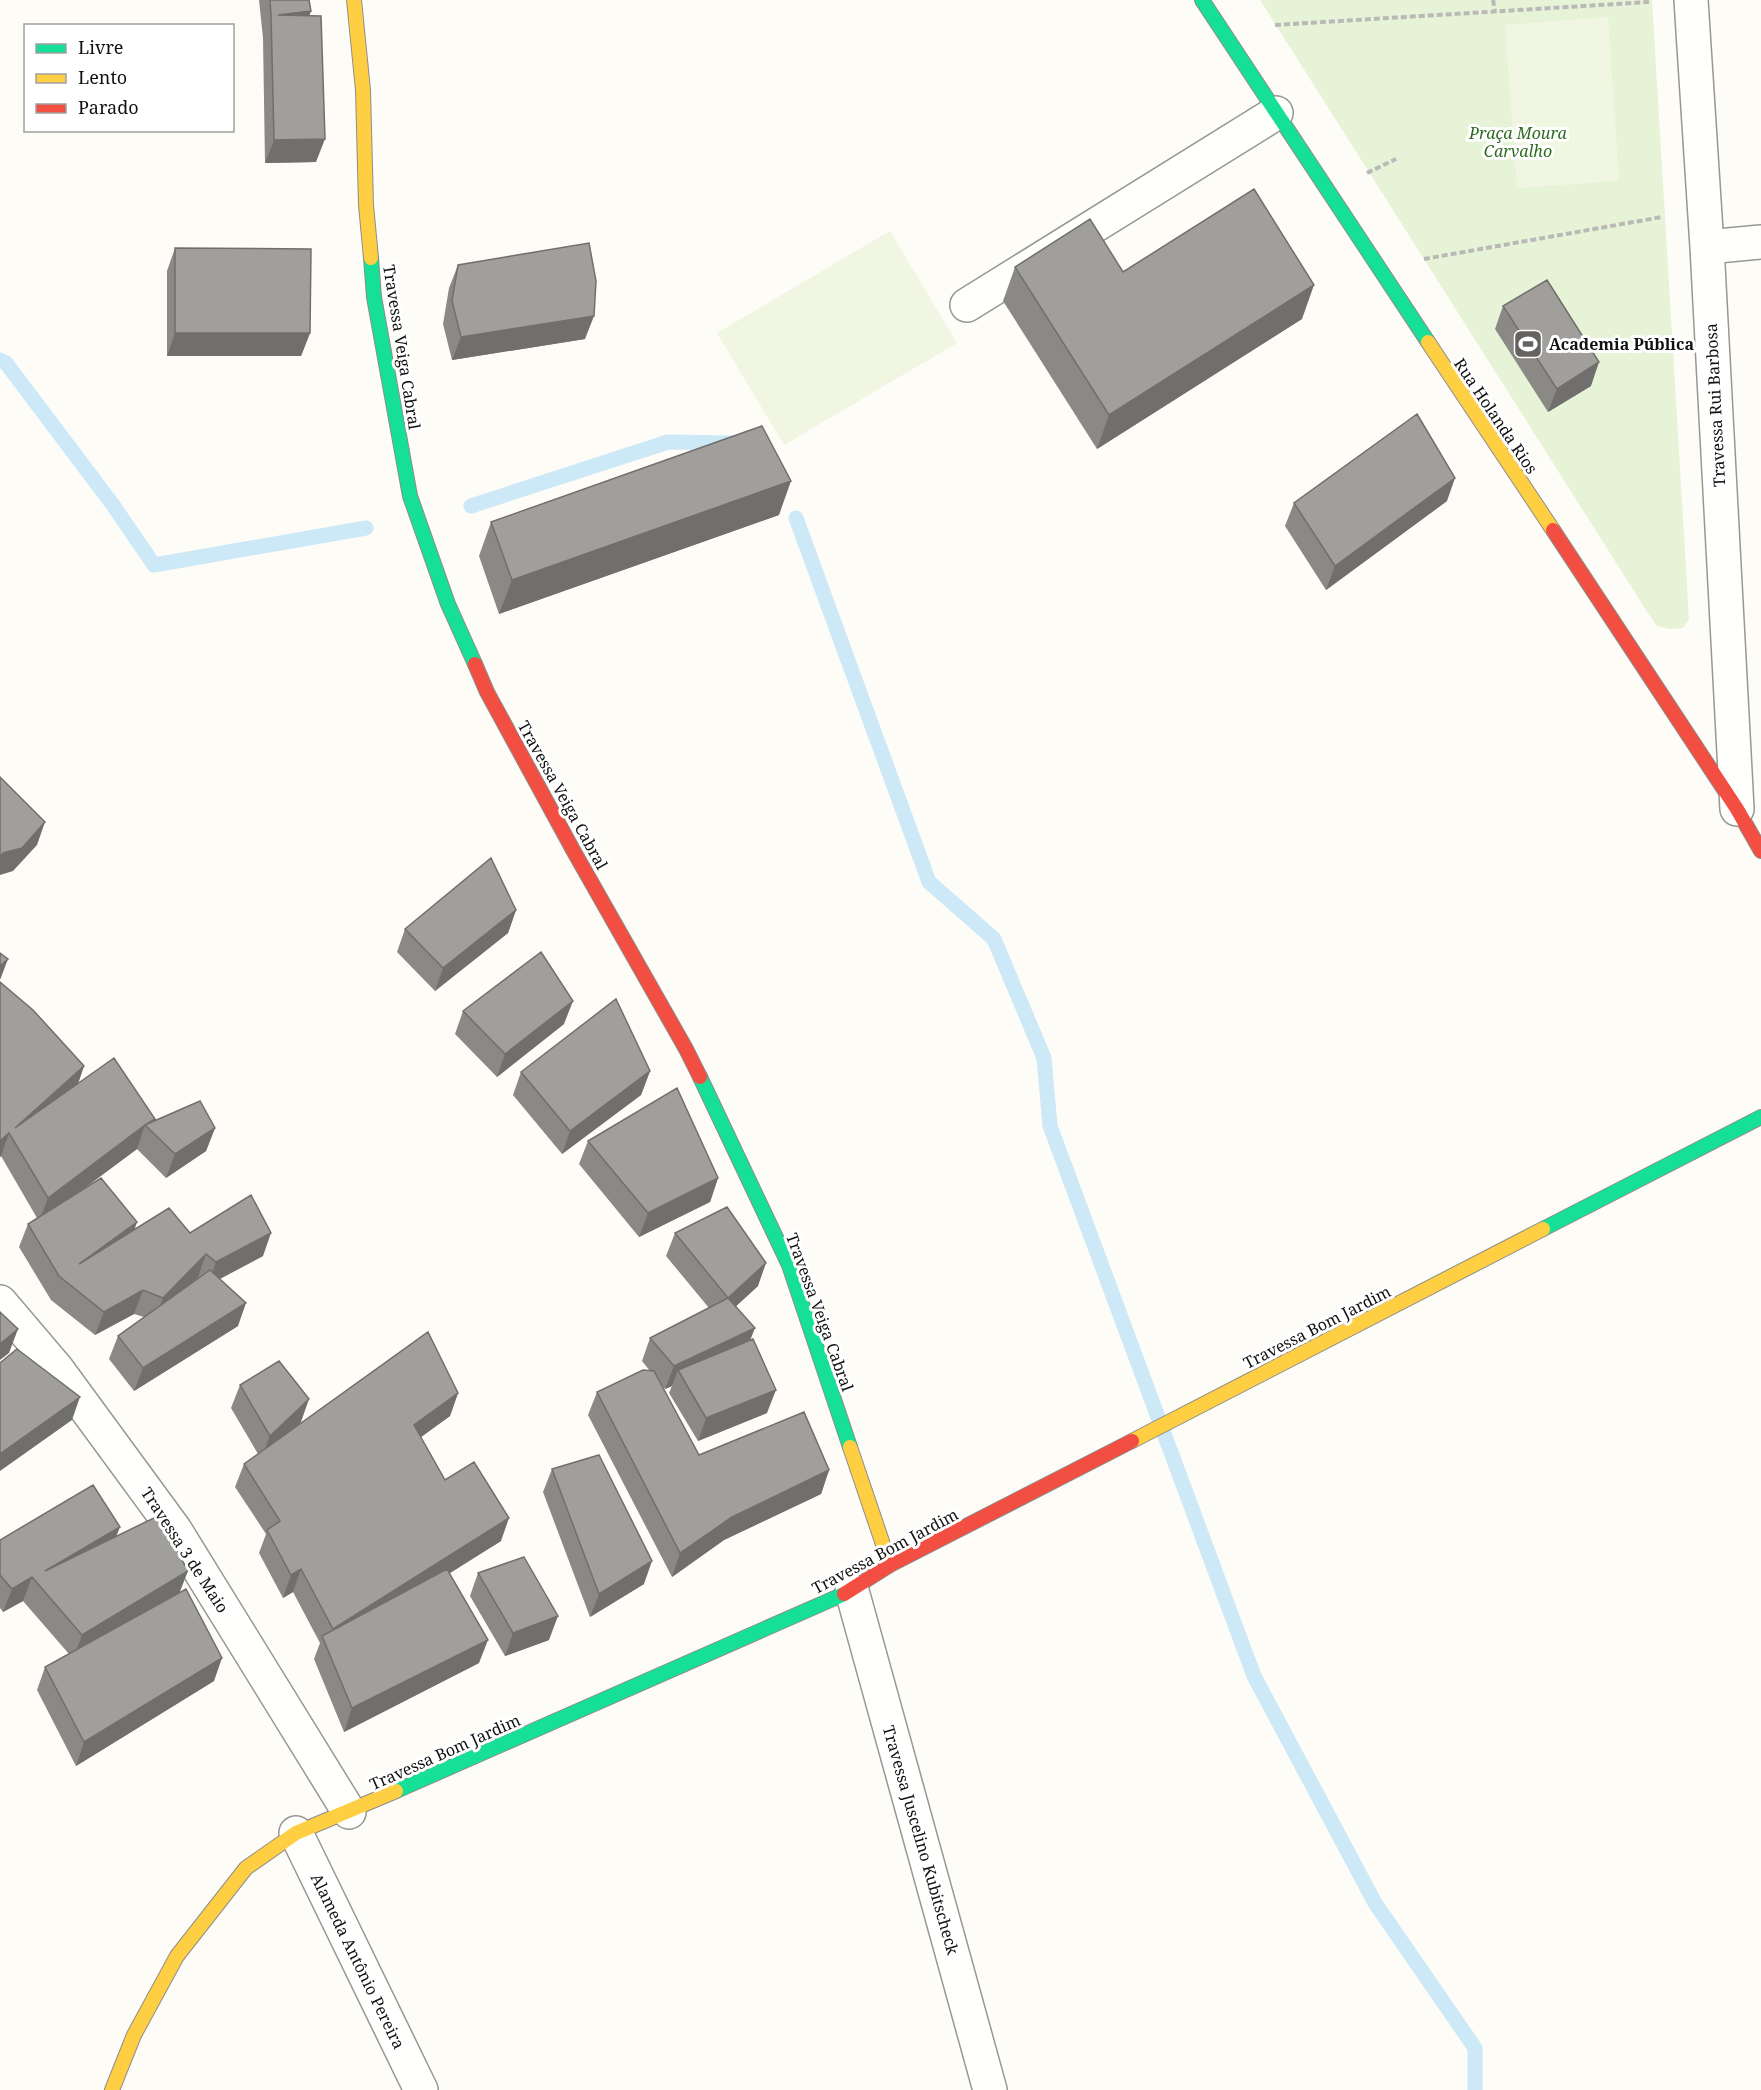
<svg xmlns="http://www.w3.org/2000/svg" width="1761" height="2090" font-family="'Noto Serif',serif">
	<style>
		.green { fill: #e7f3d7 }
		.pitch { fill: #f0f6e1 }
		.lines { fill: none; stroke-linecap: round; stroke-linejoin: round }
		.stream { stroke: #cde8f7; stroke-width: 15 }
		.street-casing { stroke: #979795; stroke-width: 36 }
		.fast-casing { stroke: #8e8d8b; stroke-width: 16 }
		.slow-casing { stroke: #8e8d8b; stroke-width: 16 }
		.jam-casing { stroke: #8e8d8b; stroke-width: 16 }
		.path { stroke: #b9b9b8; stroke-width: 4; stroke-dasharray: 6 3; stroke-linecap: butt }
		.street { stroke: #fffffe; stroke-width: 33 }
		.fast { stroke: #16e098; stroke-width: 14 }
		.slow { stroke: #ffcf43; stroke-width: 14 }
		.jam { stroke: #f24e42; stroke-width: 14 }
		.wall { fill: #8a8986 }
		.shaded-wall { fill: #716f6d }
		.building { fill: #a19f9c; stroke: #716f6d; stroke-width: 1.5 }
		.labels { text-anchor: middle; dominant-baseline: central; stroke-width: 6; stroke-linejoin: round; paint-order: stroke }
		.park-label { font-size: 16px; font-style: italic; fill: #2f6b1f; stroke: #fff }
		.poi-label { font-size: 16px; font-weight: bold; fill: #111; stroke: #fff; text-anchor: start }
		.street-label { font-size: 16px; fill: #111; stroke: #fff }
	</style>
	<rect width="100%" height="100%" fill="#fdfcf7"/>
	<path class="green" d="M 1260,0 L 1652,0 L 1689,619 L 1683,628 L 1670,629 L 1657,626 L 1646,610 Z"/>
	<path class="pitch" d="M 1608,17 L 1619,181 L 1517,188 L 1505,25 Z
		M 890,231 L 957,343 L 784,445 L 717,333 Z"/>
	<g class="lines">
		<path class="stream" d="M 0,360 L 6,363 L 113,505 L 154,565 L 366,528
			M 471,506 L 668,442 L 733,443
			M 796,518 L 929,882 L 994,939 L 1044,1058 L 1050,1126 L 1254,1676 L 1375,1903 L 1475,2048 L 1475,2090"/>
		<g class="street-casing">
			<path id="street" d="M 1691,0 L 1707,247 L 1737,809
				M 1707,247 L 1761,242
				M 967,305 L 1276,113
				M 0,1302 L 57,1369 L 175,1530 L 349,1812
				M 852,1591 L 990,2090
				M 296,1833 L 421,2090"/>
		</g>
		<g class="fast-casing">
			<path id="fast" d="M 1202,0 L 1428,342
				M 371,258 L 374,297 L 410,496 L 448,604 L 475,664
				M 700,1077 L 789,1265 L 850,1447
				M 1543,1229 L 1761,1117
				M 396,1791 L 844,1594"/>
		</g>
		<g class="slow-casing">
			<path id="slow" d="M 354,0 L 363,90 L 366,205 L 371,258
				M 1428,342 L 1553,530
				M 1132,1441 L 1543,1229
				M 850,1447 L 890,1565
				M 112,2090 L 134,2035 L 177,1956 L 246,1868 L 296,1833 L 396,1791"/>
		</g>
		<g class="jam-casing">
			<path id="jam" d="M 1553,530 L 1737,809 L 1761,851
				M 475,664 L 487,692 L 573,850 L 686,1049 L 700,1077
				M 844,1594 L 890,1565 L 1132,1441"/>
		</g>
		<path class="path" d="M 1493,0 L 1495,11
			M 1275,25 L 1649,2
			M 1367,173 L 1396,159
			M 1424,259 L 1662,217"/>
		<use href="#street" class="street"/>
		<use href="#fast" class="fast"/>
		<use href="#slow" class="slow"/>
		<use href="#jam" class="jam"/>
	</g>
	<path class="wall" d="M 259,0 L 309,0 L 311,11 L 309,16 L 316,162 L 265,163 L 263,38 Z
		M 175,248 L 310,333 L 301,356 L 167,356 L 167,271 Z
		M 458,265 L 585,339 L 452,360 L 443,324 L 449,288 Z
		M 1015,267 L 1123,272 L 1302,319 L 1097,449 L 1003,301 Z
		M 1503,306 L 1591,386 L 1548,412 L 1495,329 Z
		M 1447,501 L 1326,590 L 1285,526 L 1294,503 Z
		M 779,515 L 499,614 L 479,556 L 491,522 Z
		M 516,910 L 508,933 L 435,991 L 397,952 L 405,929 Z
		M 0,982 L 84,1066 L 78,1084 L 153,1122 L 215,1128 L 206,1151 L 166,1178 L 137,1149 L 76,1194 L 135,1229 L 190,1233 L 263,1256 L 220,1279 L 238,1326 L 134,1391 L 109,1359 L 118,1336 L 144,1317 L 134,1314 L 95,1335 L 51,1300 L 19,1247 L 28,1224 L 37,1218 L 1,1156 L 0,1157 Z
		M 463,1011 L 564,1024 L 497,1077 L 455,1034 Z
		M 650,1071 L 641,1095 L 562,1154 L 513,1095 L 521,1072 Z
		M 588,1141 L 718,1178 L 710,1202 L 639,1237 L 579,1164 Z
		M 675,1233 L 758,1286 L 736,1306 L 750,1341 L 767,1413 L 698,1441 L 669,1393 L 672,1386 L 665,1389 L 660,1383 L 699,1455 L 829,1470 L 821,1494 L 724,1540 L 672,1577 L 588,1415 L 597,1392 L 650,1371 L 642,1361 L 650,1338 L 709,1308 L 666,1256 Z
		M 240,1385 L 301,1422 L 297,1426 L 458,1393 L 450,1416 L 421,1437 L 445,1480 L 501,1541 L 449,1573 L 479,1663 L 344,1732 L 314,1659 L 320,1643 L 293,1592 L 283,1598 L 259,1553 L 266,1534 L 235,1487 L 244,1464 L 258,1454 L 231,1408 Z
		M 552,1469 L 644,1584 L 590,1617 L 543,1492 Z
		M 116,1536 L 180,1592 L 214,1681 L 76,1766 L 37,1690 L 45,1667 L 69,1654 L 23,1601 L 3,1612 L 0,1608 L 0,1540 Z
		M 478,1573 L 549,1640 L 505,1656 L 470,1596 Z"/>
	<path class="shaded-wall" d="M 311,11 L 302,34 L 278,15 Z
		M 325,139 L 316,162 L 265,163 L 274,140 Z
		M 1314,285 L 1302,319 L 1097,449 L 1109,415 Z
		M 594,316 L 585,339 L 452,360 L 461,337 Z
		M 175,333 L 310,333 L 301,356 L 167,356 Z
		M 1599,362 L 1591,386 L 1548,412 L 1557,389 Z
		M 1455,478 L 1447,501 L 1326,590 L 1335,566 Z
		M 791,481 L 779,515 L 499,614 L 512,580 Z
		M 45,822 L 37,845 L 13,871 L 0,875 L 0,857 L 3,853 Z
		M 516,910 L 508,933 L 435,991 L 443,968 Z
		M 8,959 L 0,980 L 0,966 Z
		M 573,1001 L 564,1024 L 497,1077 L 505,1054 Z
		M 84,1066 L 76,1089 L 15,1128 Z
		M 650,1071 L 641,1095 L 562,1154 L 570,1131 Z
		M 145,1125 L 137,1149 L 39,1222 L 48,1198 Z
		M 215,1128 L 206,1151 L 166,1178 L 175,1154 Z
		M 9,1133 L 1,1156 L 0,1157 L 0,1141 Z
		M 718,1178 L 710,1202 L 639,1237 L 648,1213 Z
		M 137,1222 L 129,1246 L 71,1287 L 79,1264 Z
		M 271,1233 L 263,1256 L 208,1285 L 216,1262 Z
		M 206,1254 L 198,1277 L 154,1321 L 163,1298 Z
		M 766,1263 L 758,1286 L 720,1321 L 728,1298 Z
		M 143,1290 L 134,1314 L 95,1335 L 104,1312 Z
		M 246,1303 L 238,1326 L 134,1391 L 143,1368 Z
		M 755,1328 L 746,1351 L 678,1370 L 672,1386 L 665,1389 L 674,1366 Z
		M 18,1329 L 9,1353 L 0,1360 L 0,1344 Z
		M 776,1390 L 767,1413 L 698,1441 L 706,1418 Z
		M 458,1393 L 450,1416 L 406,1448 L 414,1425 Z
		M 80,1397 L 72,1420 L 0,1471 L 0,1454 Z
		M 309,1399 L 301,1422 L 261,1459 L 270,1436 Z
		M 829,1470 L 821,1494 L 724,1540 L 672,1577 L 680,1553 L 732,1517 Z
		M 509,1518 L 501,1541 L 328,1650 L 327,1647 L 333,1629 Z
		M 120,1527 L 111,1550 L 45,1571 Z
		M 652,1561 L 644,1584 L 590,1617 L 599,1594 Z
		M 301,1569 L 293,1592 L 283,1598 L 291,1575 Z
		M 188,1571 L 179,1594 L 73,1659 L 82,1635 Z
		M 32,1577 L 23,1601 L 3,1612 L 12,1589 Z
		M 558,1616 L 549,1640 L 505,1656 L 513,1633 Z
		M 488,1640 L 479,1663 L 344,1732 L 352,1708 Z
		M 222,1658 L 214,1681 L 76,1766 L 84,1742 Z"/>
	<path class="building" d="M 270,0 L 309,0 L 311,11 L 278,15 L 321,16 L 325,139 L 274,140 L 271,15 Z
		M 1254,189 L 1314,285 L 1109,415 L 1015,267 L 1090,219 L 1123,272 Z
		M 589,243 L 596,281 L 594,316 L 461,337 L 452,301 L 458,265 Z
		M 175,248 L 311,249 L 310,333 L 175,333 Z
		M 1547,280 L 1599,362 L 1557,389 L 1503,306 Z
		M 1417,414 L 1455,478 L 1335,566 L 1294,503 Z
		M 762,426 L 791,481 L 512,580 L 491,522 Z
		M 0,777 L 45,822 L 22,848 L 3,853 L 0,857 Z
		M 491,858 L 516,910 L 443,968 L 405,929 Z
		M 541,952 L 573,1001 L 505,1054 L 463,1011 Z
		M 0,953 L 8,959 L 0,966 Z
		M 0,982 L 33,1010 L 84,1066 L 15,1128 L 114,1058 L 155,1119 L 145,1125 L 200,1101 L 215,1128 L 175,1154 L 145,1125 L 48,1198 L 9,1133 L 0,1141 Z
		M 616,999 L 650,1071 L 570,1131 L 521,1072 Z
		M 677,1088 L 718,1178 L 648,1213 L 588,1141 Z
		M 101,1178 L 137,1222 L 79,1264 L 169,1208 L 190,1233 L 251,1195 L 271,1233 L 216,1262 L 206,1254 L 163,1298 L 143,1290 L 104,1312 L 59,1276 L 28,1224 Z
		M 727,1207 L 766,1263 L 728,1298 L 675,1233 Z
		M 210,1270 L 246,1303 L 143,1368 L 118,1336 Z
		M 728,1298 L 755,1328 L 674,1366 L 650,1338 Z
		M 0,1312 L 18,1329 L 0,1344 Z
		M 428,1332 L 458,1393 L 414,1425 L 445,1480 L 474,1462 L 509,1518 L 333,1629 L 301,1569 L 291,1575 L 267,1530 L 280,1521 L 244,1464 Z
		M 753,1339 L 776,1390 L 706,1418 L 678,1370 Z
		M 17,1349 L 80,1397 L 0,1454 L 0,1363 Z
		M 279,1361 L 309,1399 L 270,1436 L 240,1385 Z
		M 643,1370 L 654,1371 L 699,1455 L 804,1412 L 829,1470 L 732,1517 L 680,1553 L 597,1392 Z
		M 599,1455 L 652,1561 L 599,1594 L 552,1469 Z
		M 93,1485 L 120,1527 L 45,1571 L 158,1516 L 188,1571 L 82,1635 L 32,1577 L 12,1589 L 0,1575 L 0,1540 Z
		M 524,1557 L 558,1616 L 513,1633 L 478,1573 Z
		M 447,1569 L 488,1640 L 352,1708 L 322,1636 Z
		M 186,1589 L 222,1658 L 84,1742 L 45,1667 Z"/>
	<defs>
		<g id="stadium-square" transform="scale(1.5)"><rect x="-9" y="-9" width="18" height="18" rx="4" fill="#646362" stroke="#fff"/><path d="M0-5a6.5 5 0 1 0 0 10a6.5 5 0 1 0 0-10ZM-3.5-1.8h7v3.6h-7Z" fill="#fff"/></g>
	</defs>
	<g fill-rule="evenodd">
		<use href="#stadium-square" x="1528" y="344"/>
	</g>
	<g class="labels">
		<g class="park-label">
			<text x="1518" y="133">Praça Moura<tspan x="1518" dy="18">Carvalho</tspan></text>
		</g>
		<g class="poi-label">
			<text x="1549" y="344">Academia Pública</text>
		</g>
		<g class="street-label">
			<text transform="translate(402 347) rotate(81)">Travessa Veiga Cabral</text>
			<text transform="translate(1715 405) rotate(-93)">Travessa Rui Barbosa</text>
			<text transform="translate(1496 416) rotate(56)">Rua Holanda Rios</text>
			<text transform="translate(563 795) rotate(61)">Travessa Veiga Cabral</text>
			<text transform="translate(820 1312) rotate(70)">Travessa Veiga Cabral</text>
			<text transform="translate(1317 1327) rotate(-27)">Travessa Bom Jardim</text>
			<text transform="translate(185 1550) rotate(57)">Travessa 3 de Maio</text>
			<text transform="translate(885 1551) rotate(-28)">Travessa Bom Jardim</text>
			<text transform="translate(445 1752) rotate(-24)">Travessa Bom Jardim</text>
			<text transform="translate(921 1840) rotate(74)">Travessa Juscelino Kubitscheck</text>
			<text transform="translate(358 1961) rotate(64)">Alameda Antônio Pereira</text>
		</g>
	</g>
	<rect x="24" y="24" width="210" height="108" fill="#ffffff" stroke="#a0a0a0" stroke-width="1.5"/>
	<rect x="36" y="44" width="30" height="9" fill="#16e098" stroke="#a0a0a0" stroke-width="1.5"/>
	<text x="78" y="54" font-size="18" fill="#111111">Livre</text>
	<rect x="36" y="74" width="30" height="9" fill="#ffcf43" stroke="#a0a0a0" stroke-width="1.5"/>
	<text x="78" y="84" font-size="18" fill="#111111">Lento</text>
	<rect x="36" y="104" width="30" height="9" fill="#f24e42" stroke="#a0a0a0" stroke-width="1.5"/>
	<text x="78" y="114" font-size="18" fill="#111111">Parado</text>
</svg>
